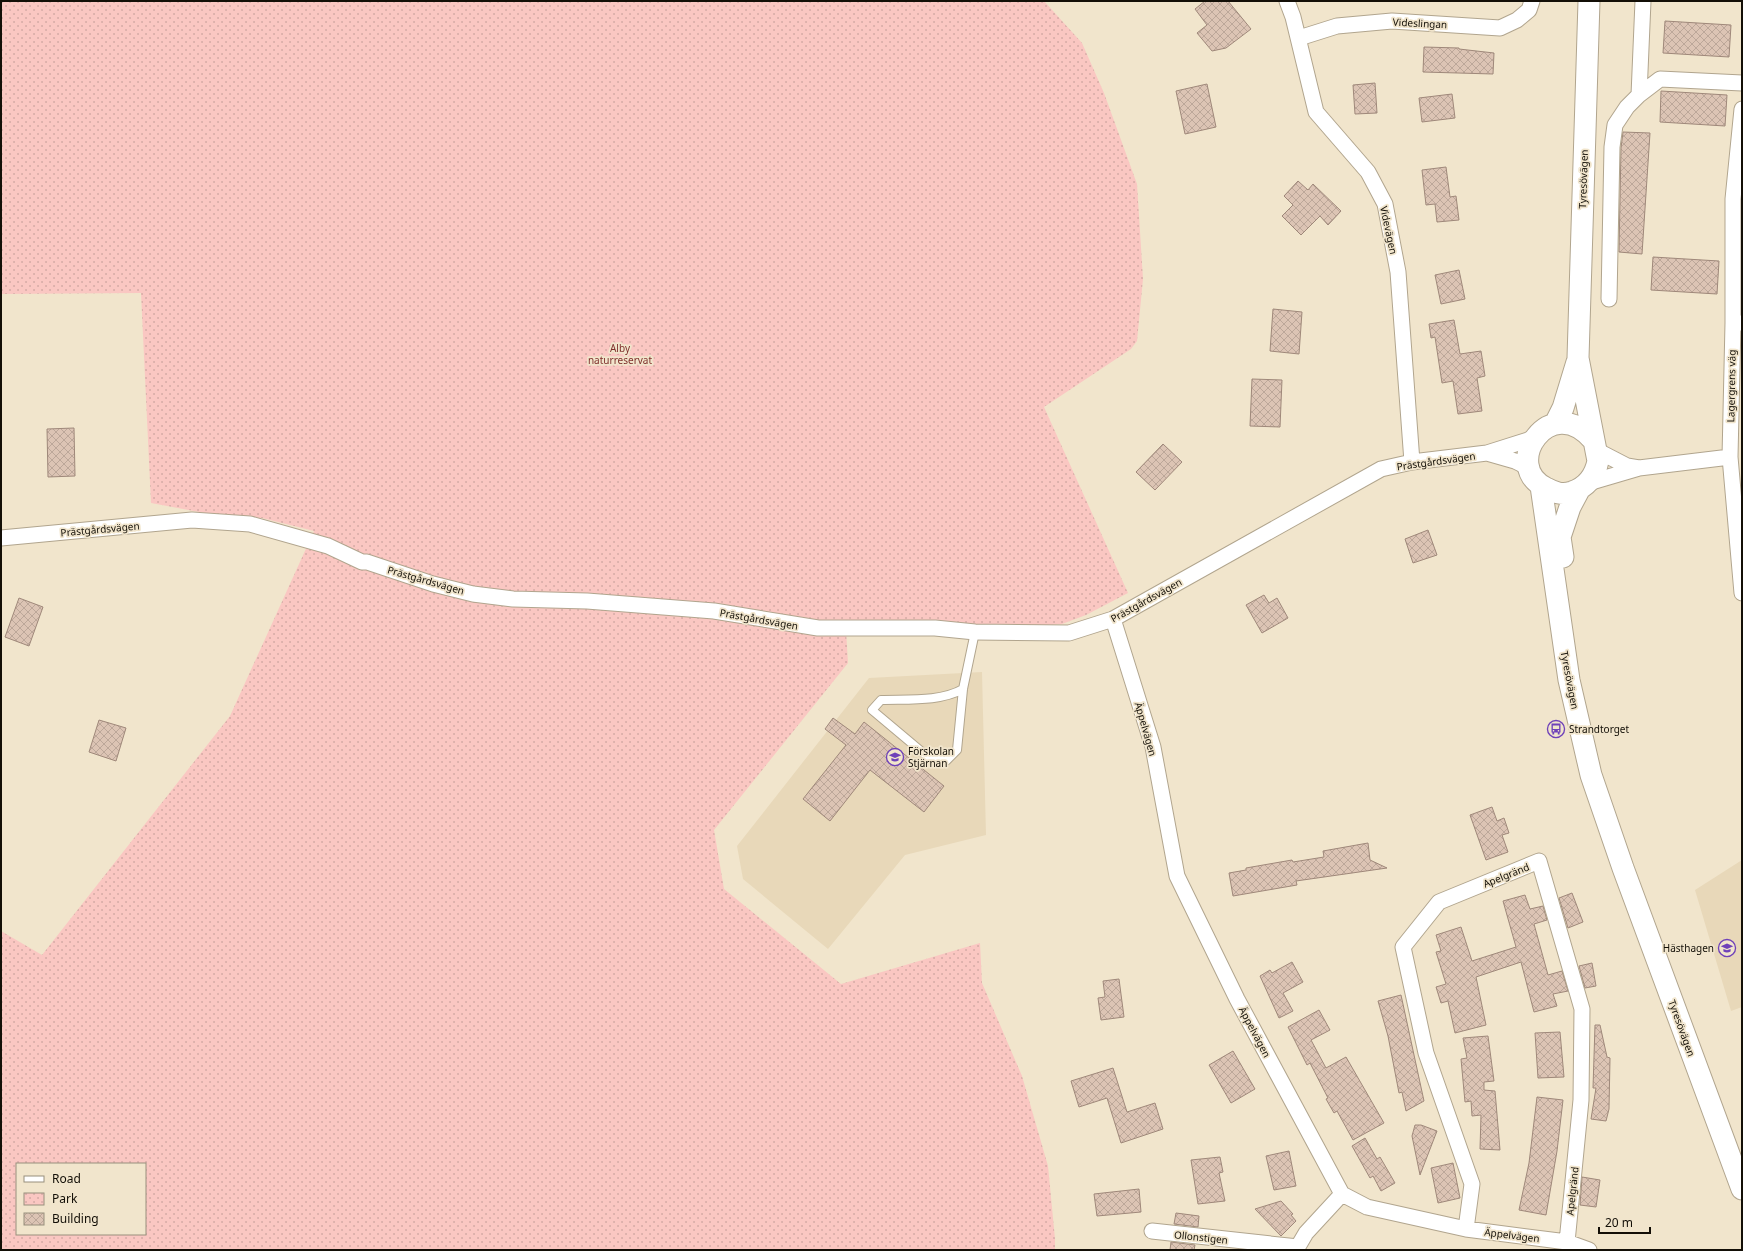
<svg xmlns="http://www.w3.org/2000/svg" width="1743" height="1251" font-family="'Noto Sans',sans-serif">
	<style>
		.built { fill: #e8d8b9 }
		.park { fill: url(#park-dots); fill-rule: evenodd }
		.building { fill: url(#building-cross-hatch); stroke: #9f887a }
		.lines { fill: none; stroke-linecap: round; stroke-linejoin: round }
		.service-casing { stroke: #b1a58e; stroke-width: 10 }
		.minor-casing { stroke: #b1a58e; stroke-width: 17 }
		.secondary-casing { stroke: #b1a58e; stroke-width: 23 }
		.service { stroke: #fff; stroke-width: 8 }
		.minor { stroke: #fff; stroke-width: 15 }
		.secondary { stroke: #fff; stroke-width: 21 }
		.labels { text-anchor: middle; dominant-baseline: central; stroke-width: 3.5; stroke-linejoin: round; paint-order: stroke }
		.street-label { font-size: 10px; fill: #130f07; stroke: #f1e5cc }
		.park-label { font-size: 10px; fill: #7f302c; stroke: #f1e5cc }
		.poi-label { font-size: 10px; fill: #130f07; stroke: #f1e5cc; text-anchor: start }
	</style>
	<defs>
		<pattern id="park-dots" width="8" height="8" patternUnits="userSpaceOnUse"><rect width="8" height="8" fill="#fac7c2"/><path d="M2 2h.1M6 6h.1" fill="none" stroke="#d5aaa5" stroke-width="1.8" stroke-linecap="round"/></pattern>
		<pattern id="building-cross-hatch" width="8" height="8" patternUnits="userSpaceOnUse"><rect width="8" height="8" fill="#dcc4b4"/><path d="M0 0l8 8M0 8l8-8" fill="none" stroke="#bca799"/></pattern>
	</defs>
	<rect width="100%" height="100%" fill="#f1e5cc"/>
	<path class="built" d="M 982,672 L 986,835 L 905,855 L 828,949 L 743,879 L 737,846 L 869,678 Z
		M 1742,860 L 1742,1007 L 1731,1011 L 1695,890 Z"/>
	<path class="park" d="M 1,1 L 1044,1 L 1082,43 L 1104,93 L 1137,184 L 1143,279 L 1137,341 L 1131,349 L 1044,407 L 1128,593 L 1086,615 L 1062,624 L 1005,628 L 846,630 L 848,663 L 714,830 L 724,889 L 841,984 L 980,943 L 982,983 L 1022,1076 L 1048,1166 L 1055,1239 L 1055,1250 L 1,1250 L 1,931 L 42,955 L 230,716 L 314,531 L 262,518 L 226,517 L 151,503 L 141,293 L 1,294 ZM 17,1164 L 145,1164 L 145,1234 L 17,1234 Z"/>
	<path class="building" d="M 1205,1 L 1228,1 L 1251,29 L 1226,48 L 1212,51 L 1197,33 L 1207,25 L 1195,9 Z
		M 1665,21 L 1731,25 L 1729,57 L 1663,53 Z
		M 1424,47 L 1459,48 L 1459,49 L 1494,53 L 1493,74 L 1423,72 Z
		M 1375,83 L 1377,113 L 1355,114 L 1353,85 Z
		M 1207,84 L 1216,127 L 1185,134 L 1176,91 Z
		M 1661,91 L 1727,95 L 1725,126 L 1660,122 Z
		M 1452,94 L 1455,118 L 1422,122 L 1419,98 Z
		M 1623,132 L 1650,133 L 1642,254 L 1619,252 L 1621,148 Z
		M 1446,167 L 1450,197 L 1456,196 L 1459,220 L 1437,222 L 1435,204 L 1426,205 L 1422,170 Z
		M 1298,181 L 1308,190 L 1313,184 L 1341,211 L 1328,225 L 1320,216 L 1301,235 L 1282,216 L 1293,205 L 1284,196 Z
		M 1653,257 L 1719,261 L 1717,294 L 1651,290 Z
		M 1459,270 L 1465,299 L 1441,304 L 1435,275 Z
		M 1273,309 L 1302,312 L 1299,354 L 1270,351 Z
		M 1454,320 L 1460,354 L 1481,351 L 1485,376 L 1477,378 L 1482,411 L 1458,414 L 1453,381 L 1442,383 L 1435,337 L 1431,338 L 1429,324 Z
		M 1252,379 L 1282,380 L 1280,427 L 1250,426 Z
		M 74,428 L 75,476 L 48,477 L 47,429 Z
		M 1163,444 L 1182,462 L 1155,490 L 1136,472 Z
		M 1428,530 L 1437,555 L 1413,563 L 1405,539 Z
		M 1264,595 L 1269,603 L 1277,598 L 1288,618 L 1262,633 L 1246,605 Z
		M 19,598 L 43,607 L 29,646 L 5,637 Z
		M 833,718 L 855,734 L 864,722 L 944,786 L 924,812 L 870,770 L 830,821 L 803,799 L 846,745 L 825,729 Z
		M 99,720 L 126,728 L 116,761 L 89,752 Z
		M 1492,807 L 1497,821 L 1504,818 L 1509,833 L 1502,835 L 1508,852 L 1486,860 L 1470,815 Z
		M 1368,843 L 1370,860 L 1387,868 L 1296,881 L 1297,885 L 1233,896 L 1229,873 L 1246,870 L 1246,868 L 1292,860 L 1293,862 L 1324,857 L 1323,851 Z
		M 1572,893 L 1583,922 L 1568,928 L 1559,898 Z
		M 1525,895 L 1530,909 L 1543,906 L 1547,920 L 1534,924 L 1548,975 L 1562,971 L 1568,991 L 1553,994 L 1557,1006 L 1534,1012 L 1521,962 L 1476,977 L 1486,1025 L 1455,1033 L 1448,1001 L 1441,1003 L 1436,987 L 1446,984 L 1436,952 L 1441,951 L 1436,935 L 1461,927 L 1472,961 L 1516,947 L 1503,901 Z
		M 1292,962 L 1303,982 L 1283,993 L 1293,1011 L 1279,1018 L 1260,976 L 1270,970 L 1272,973 Z
		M 1592,963 L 1596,986 L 1585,988 L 1579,966 Z
		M 1119,979 L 1124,1017 L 1101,1020 L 1098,998 L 1105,997 L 1103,981 Z
		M 1401,995 L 1424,1101 L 1406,1111 L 1402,1092 L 1399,1093 L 1388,1036 L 1378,1001 Z
		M 1319,1010 L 1330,1030 L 1311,1040 L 1326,1068 L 1346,1057 L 1384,1123 L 1353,1140 L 1337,1111 L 1334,1113 L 1326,1099 L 1328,1098 L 1310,1063 L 1307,1065 L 1288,1027 Z
		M 1595,1025 L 1600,1025 L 1607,1057 L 1610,1058 L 1609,1109 L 1606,1121 L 1591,1119 L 1596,1088 L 1593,1088 Z
		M 1560,1032 L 1564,1077 L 1538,1078 L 1535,1033 Z
		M 1488,1036 L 1494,1081 L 1484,1082 L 1484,1090 L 1495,1091 L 1500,1150 L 1480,1149 L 1481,1115 L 1472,1116 L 1471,1101 L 1465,1102 L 1461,1059 L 1467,1058 L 1463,1038 Z
		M 1233,1051 L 1255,1089 L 1231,1103 L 1209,1065 Z
		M 1113,1068 L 1127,1112 L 1155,1103 L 1163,1129 L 1121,1143 L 1107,1098 L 1079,1107 L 1071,1081 Z
		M 1537,1097 L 1563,1100 L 1557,1151 L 1546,1215 L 1519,1210 L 1529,1163 Z
		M 1415,1125 L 1421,1125 L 1437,1131 L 1420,1175 L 1412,1136 Z
		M 1365,1138 L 1377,1159 L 1380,1157 L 1395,1183 L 1381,1191 L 1373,1176 L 1370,1178 L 1352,1146 Z
		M 1289,1151 L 1296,1186 L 1274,1190 L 1266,1156 Z
		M 1220,1157 L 1223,1172 L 1219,1173 L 1225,1201 L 1198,1204 L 1191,1160 Z
		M 1453,1163 L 1460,1198 L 1438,1203 L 1431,1168 Z
		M 1582,1177 L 1600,1180 L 1596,1207 L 1580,1205 Z
		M 1139,1189 L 1141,1212 L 1097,1216 L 1094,1194 Z
		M 1281,1201 L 1293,1214 L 1291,1215 L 1296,1221 L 1281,1236 L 1255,1209 Z
		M 1176,1213 L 1199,1216 L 1198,1227 L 1174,1224 Z
		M 1171,1242 L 1195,1245 L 1194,1250 L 1170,1250 Z"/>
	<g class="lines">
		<g class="service-casing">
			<path id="service" d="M 963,689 C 940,702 908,699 881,700 L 872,710 L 928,757 L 946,761 L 957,750 L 963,689 L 975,632"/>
		</g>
		<g class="minor-casing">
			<path id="minor" d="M 1287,1 L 1293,17 L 1316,112 L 1368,172 L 1385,204 L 1398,272 L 1412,462
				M 1299,38 L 1337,26 L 1392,21 L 1500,28 L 1517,20 L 1529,10 L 1532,1
				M 1639,95 L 1660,79 L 1742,83
				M 1609,299 L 1612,147 L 1615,125 L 1627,107 L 1639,95 L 1643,1
				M 1733,323 L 1733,199 L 1742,109
				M 1742,323 L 1733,323 L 1730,457 L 1742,593
				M 1598,451 L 1627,466 L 1639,468
				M 1487,453 L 1515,461 L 1529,468
				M 1588,483 L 1639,468 L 1730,457
				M 1,538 L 192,520 L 250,524 L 328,546 L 362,562 L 367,562 L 433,584 L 473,594 L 513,599 L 587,601 L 714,611 L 818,628 L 935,628 L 975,632 L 1069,633 L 1113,619 L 1381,469 L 1412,462 L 1487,453 L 1534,438
				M 1113,619 L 1153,747 L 1177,876 L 1237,999 L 1342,1194 L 1367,1207 L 1466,1229 L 1567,1242 L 1589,1250
				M 1466,1229 L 1472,1184 L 1426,1053 L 1403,947 L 1439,902 L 1539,861 L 1582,1009 L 1581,1100 L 1567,1242
				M 1152,1231 L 1298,1247
				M 1296,1250 L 1306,1233 L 1342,1194"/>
		</g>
		<g class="secondary-casing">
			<path id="secondary" d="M 1589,1 L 1578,358 L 1598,461 C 1595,476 1587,487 1572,492 C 1562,495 1555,493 1546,488 C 1500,466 1550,390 1593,440
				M 1555,424 L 1563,408 L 1577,362
				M 1541,486 L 1569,680 L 1591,775 L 1623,868 L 1742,1189
				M 1563,557 L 1560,537 L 1570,507 L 1579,490"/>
		</g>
		<use href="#service" class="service"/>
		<use href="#minor" class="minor"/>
		<use href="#secondary" class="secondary"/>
	</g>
	<defs>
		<g id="bus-ring" transform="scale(0.9)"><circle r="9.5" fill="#f1e5cc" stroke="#6f41b9" stroke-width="1.5"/><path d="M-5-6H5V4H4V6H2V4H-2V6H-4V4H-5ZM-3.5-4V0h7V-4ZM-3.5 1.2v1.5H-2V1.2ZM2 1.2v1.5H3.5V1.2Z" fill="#6f41b9"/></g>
		<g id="school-ring" transform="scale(0.9)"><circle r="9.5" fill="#f1e5cc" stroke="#6f41b9" stroke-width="1.5"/><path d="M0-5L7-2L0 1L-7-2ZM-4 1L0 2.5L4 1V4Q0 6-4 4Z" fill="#6f41b9"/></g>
	</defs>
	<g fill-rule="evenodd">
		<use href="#bus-ring" x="1556" y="729"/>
		<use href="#school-ring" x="895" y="757"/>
		<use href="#school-ring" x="1727" y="948"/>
	</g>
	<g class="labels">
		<g class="street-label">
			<text transform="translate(1420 23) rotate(3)">Videslingan</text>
			<text transform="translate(1583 179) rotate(-88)">Tyresövägen</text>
			<text transform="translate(1389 230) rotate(78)">Videvägen</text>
			<text transform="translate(1731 386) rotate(-89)">Lagergrens väg</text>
			<text transform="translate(1436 461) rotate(-8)">Prästgårdsvägen</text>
			<text transform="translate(100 529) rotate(-5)">Prästgårdsvägen</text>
			<text transform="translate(426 580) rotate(16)">Prästgårdsvägen</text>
			<text transform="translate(1146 600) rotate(-29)">Prästgårdsvägen</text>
			<text transform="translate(759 619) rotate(10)">Prästgårdsvägen</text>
			<text transform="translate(1570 680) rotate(79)">Tyresövägen</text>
			<text transform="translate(1146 729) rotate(74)">Äppelvägen</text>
			<text transform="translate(1506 875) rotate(-22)">Apelgränd</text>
			<text transform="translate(1682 1028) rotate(70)">Tyresövägen</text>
			<text transform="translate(1255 1032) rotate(62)">Äppelvägen</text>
			<text transform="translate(1572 1191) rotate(-84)">Apelgränd</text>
			<text transform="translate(1512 1235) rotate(7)">Äppelvägen</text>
			<text transform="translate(1201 1237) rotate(6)">Ollonstigen</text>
		</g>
		<g class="park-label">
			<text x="620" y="348">Alby<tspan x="620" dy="12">naturreservat</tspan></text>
		</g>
		<g class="poi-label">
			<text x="1569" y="729">Strandtorget</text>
			<text x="908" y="751">Förskolan<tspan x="908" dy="12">Stjärnan</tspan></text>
			<text x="1714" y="948" text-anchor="end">Hästhagen</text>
		</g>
	</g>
	<rect width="1743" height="1251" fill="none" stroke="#130f07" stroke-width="4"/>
	<rect x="16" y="1163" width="130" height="72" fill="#f1e5cc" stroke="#988f7d"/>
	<rect x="24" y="1176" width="20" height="6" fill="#ffffff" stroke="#988f7d"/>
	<text x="52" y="1183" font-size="12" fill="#130f07">Road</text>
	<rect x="24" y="1193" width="20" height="12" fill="url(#park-dots)" stroke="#988f7d"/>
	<text x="52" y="1203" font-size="12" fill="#130f07">Park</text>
	<rect x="24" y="1213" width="20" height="12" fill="url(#building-cross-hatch)" stroke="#988f7d"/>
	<text x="52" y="1223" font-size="12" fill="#130f07">Building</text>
	<path d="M1599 1227v6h51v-6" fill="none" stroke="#130f07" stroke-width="2"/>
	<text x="1605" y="1227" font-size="12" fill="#130f07" stroke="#f1e5cc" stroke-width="3" paint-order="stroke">20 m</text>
</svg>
